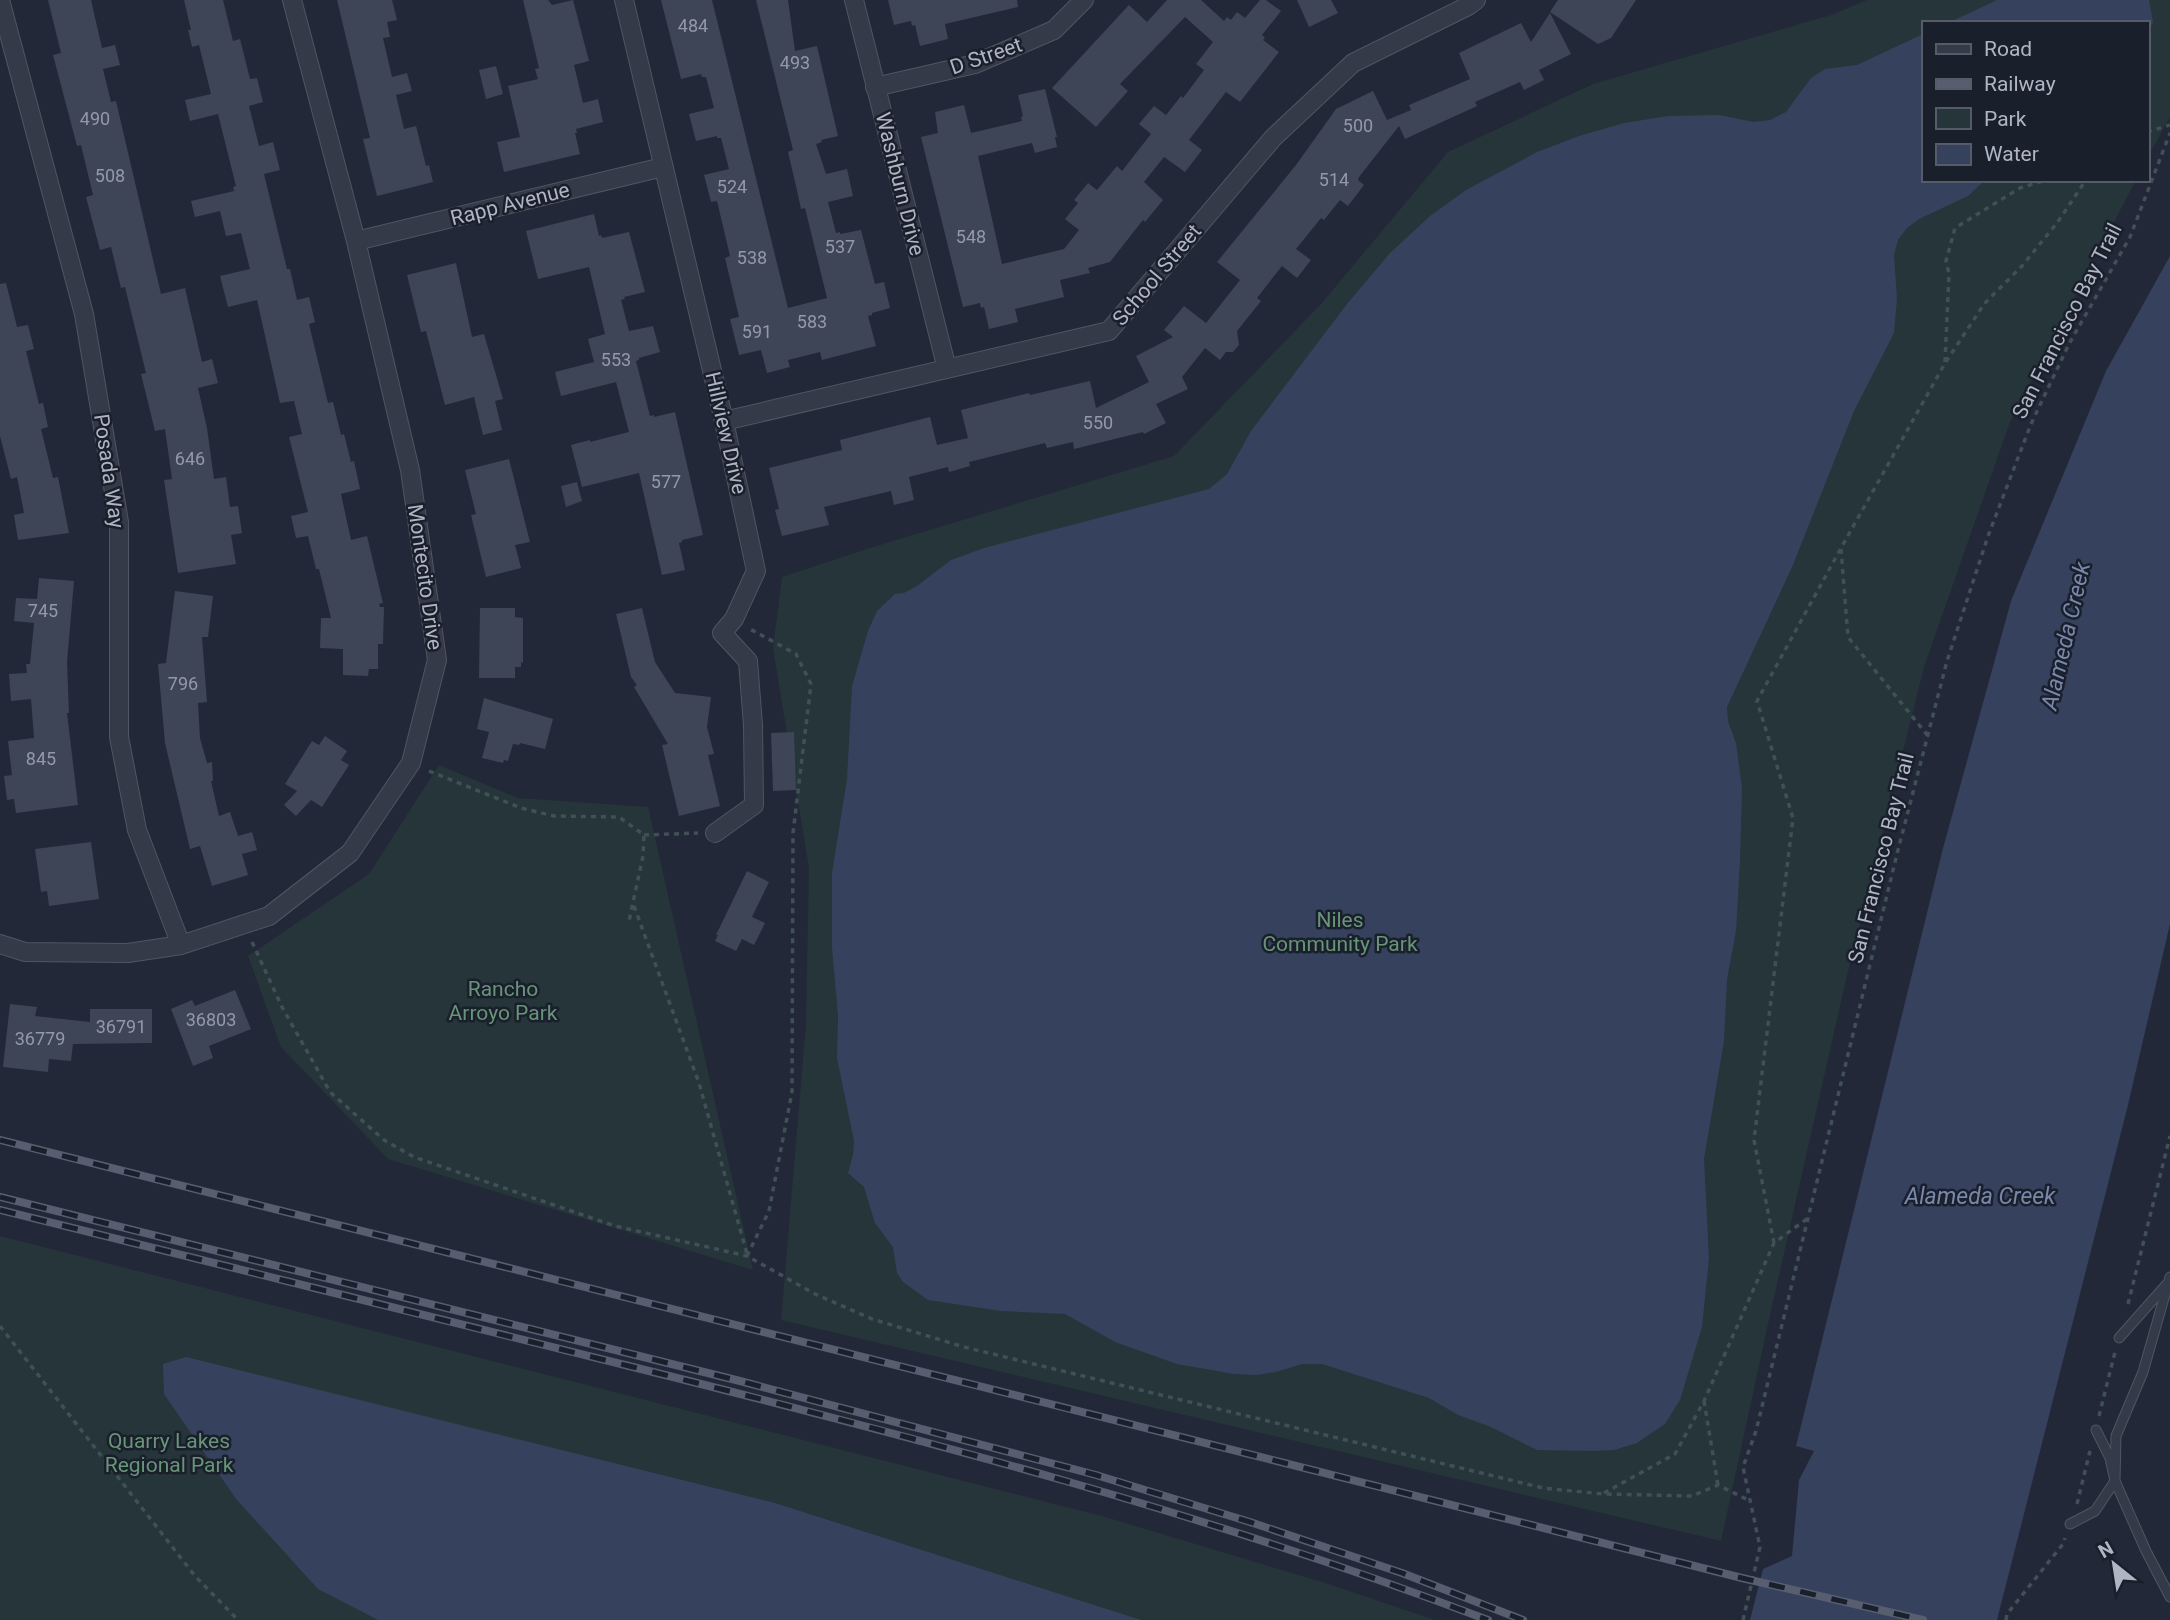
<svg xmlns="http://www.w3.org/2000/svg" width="2170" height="1620" font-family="Roboto,sans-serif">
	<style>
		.green { fill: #253539 }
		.water { fill: #36415e }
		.building { fill: #3e4557 }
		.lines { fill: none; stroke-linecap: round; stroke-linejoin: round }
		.lane-casing { stroke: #505563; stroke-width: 11 }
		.street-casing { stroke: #505563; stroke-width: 20 }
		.path { stroke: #415056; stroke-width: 3.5; stroke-dasharray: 5 5; stroke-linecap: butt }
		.lane { stroke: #353a48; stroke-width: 9 }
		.street { stroke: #353a48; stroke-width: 18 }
		.rail-casing { stroke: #575e6f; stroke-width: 8 }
		.rail { stroke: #1a1f2c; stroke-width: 5; stroke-dasharray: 16; stroke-linecap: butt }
		.labels { text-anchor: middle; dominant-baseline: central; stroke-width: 5; stroke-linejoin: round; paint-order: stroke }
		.number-label { font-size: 18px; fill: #9499a9 }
		.street-label { font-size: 21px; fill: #b0b5c4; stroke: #1a1f2c }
		.park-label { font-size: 21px; fill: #689478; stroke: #1a1f2c }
		.water-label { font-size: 23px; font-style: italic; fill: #7987ab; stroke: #1a1f2c }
	</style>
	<rect width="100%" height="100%" fill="#222837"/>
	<path class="green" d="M 1867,0 L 2170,0 L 2170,117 L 2147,158 L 2147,23 L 1923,23 L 1923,180 L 2136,180 L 2010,422 L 1924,667 L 1846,980 L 1770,1315 L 1721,1541 L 781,1320 L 806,1024 L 809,868 L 773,648 L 782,577 L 870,548 L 1174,456 L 1321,304 L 1448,152 L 1593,84 L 1831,15 Z
		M 439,765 L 518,798 L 648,807 L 753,1270 L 388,1159 L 281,1047 L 248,956 L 369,874 Z
		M 0,1236 L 1102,1516 L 1325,1583 L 1435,1620 L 0,1620 Z"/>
	<path class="water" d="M 1997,0 L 2149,0 L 2153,22 L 2147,35 L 2147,23 L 1948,23 Z
		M 1923,34 L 1923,180 L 1985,180 L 1968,196 L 1919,219 L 1907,228 L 1898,240 L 1894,255 L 1897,299 L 1894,333 L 1854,411 L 1793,565 L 1727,707 L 1728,721 L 1736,743 L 1742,788 L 1740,861 L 1736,931 L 1727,979 L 1724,1041 L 1704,1159 L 1709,1258 L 1702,1327 L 1680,1400 L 1665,1424 L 1637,1443 L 1614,1450 L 1594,1451 L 1537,1450 L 1491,1427 L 1458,1415 L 1429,1398 L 1322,1364 L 1302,1364 L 1276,1372 L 1256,1375 L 1234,1374 L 1177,1364 L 1115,1342 L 1065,1314 L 1001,1311 L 928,1300 L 903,1282 L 897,1273 L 893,1247 L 875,1223 L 864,1187 L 848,1173 L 853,1155 L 854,1141 L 837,1058 L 838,1015 L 832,948 L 832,873 L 847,779 L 852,686 L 868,631 L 877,611 L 895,594 L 904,593 L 917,586 L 951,560 L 984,548 L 1209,489 L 1227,474 L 1251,431 L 1347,304 L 1390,253 L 1430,216 L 1466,190 L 1537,152 L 1579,136 L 1624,123 L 1668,116 L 1719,115 L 1754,122 L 1770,120 L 1786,112 L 1811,78 L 1825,69 L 1857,65 Z
		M 2170,256 L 2170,924 L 2128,1105 L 1997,1620 L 1750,1620 L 1763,1569 L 1792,1556 L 1799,1480 L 1814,1451 L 1796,1446 L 1942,852 L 2011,601 L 2106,371 Z
		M 186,1357 L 775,1503 L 1141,1620 L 378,1620 L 318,1589 L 236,1499 L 164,1394 L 163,1364 Z"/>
	<path class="building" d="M 48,0 L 91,0 L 102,48 L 115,45 L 120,65 L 103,69 L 111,102 L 116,101 L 161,294 L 185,288 L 202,362 L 212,359 L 218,383 L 198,388 L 207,428 L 214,479 L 226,477 L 230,507 L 238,506 L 242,533 L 231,535 L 236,564 L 178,573 L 164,480 L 172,479 L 165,429 L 155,431 L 141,374 L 146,373 L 125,287 L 121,288 L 111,247 L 100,250 L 86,197 L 93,195 L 81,145 L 77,146 L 53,55 L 61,53 Z
		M 184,0 L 223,0 L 233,41 L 240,39 L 250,79 L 257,78 L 263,102 L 249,106 L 259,146 L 273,142 L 280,170 L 264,174 L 287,269 L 290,269 L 297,300 L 309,297 L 315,322 L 309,324 L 328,403 L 333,402 L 341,435 L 344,434 L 351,462 L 354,461 L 360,489 L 341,494 L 351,540 L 367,536 L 383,603 L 379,604 L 380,607 L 384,607 L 383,644 L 378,644 L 378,669 L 369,669 L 368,676 L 343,675 L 343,649 L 320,648 L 321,618 L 331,618 L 319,569 L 316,569 L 308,536 L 296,538 L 291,516 L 308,512 L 289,437 L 302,434 L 294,401 L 280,403 L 257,300 L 228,307 L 220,276 L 250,269 L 241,233 L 226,236 L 220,211 L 195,217 L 191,201 L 234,191 L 233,187 L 236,186 L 218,114 L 190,121 L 185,100 L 211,94 L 199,45 L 192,47 L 188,30 L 191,30 Z
		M 337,0 L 392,0 L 397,20 L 387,22 L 390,37 L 383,38 L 392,77 L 407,73 L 412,91 L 396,95 L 404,129 L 416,126 L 426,166 L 429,165 L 433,182 L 377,196 L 363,139 L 370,138 Z
		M 523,0 L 548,0 L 552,5 L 573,0 L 589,61 L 574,65 L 583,103 L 598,99 L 603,122 L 576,129 L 577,133 L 575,133 L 580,154 L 504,172 L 497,142 L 520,137 L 508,86 L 538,79 L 535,69 L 539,68 Z
		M 661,0 L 712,0 L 788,308 L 827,298 L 805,208 L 801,209 L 796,186 L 788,152 L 793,150 L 756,0 L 788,0 L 795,51 L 817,46 L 838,136 L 821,140 L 822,142 L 816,144 L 826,174 L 847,169 L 853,196 L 828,202 L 836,233 L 840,232 L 840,234 L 861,230 L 875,284 L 884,282 L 890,308 L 872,313 L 872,315 L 868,316 L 876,346 L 822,360 L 820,352 L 788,360 L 790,367 L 767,373 L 761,350 L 739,355 L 730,319 L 739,317 L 725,258 L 730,256 L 717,201 L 711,202 L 704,175 L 729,169 L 721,138 L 717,138 L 717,136 L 696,141 L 689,114 L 714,108 L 706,77 L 702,77 L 701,74 L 681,79 Z
		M 888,0 L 1017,0 L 1018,7 L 945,24 L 948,39 L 920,46 L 915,25 L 912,26 L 911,21 L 894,25 Z
		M 1167,0 L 1201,0 L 1224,21 L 1227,17 L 1231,20 L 1237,12 L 1245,18 L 1260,0 L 1266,0 L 1281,11 L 1262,35 L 1265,38 L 1263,40 L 1279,52 L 1240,102 L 1226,92 L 1189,140 L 1202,150 L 1185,172 L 1164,157 L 1144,182 L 1163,200 L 1145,222 L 1143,220 L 1110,262 L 1088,268 L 1090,273 L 1060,280 L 1064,297 L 1015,309 L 1018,322 L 989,329 L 984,307 L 981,308 L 980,303 L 963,307 L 921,137 L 938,133 L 935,112 L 964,105 L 971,133 L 1022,121 L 1021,117 L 1023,116 L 1018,95 L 1045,89 L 1057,137 L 1055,137 L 1057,147 L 1035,153 L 1032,143 L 978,156 L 1002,264 L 1064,249 L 1079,230 L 1065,219 L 1078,203 L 1074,200 L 1088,183 L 1097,190 L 1117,166 L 1122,171 L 1151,134 L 1139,124 L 1154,106 L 1166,115 L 1181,96 L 1183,98 L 1204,70 L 1196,64 L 1213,42 L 1185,17 L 1120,84 L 1128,91 L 1096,127 L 1052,88 L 1129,5 L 1147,22 Z
		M 1297,0 L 1331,0 L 1338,13 L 1309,27 Z
		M 1558,0 L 1636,0 L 1611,38 L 1598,44 L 1550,12 Z
		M 1550,13 L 1571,54 L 1539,70 L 1544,80 L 1524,90 L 1520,82 L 1475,102 L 1477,106 L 1405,139 L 1399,126 L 1359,177 L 1358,180 L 1364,185 L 1348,206 L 1340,200 L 1324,220 L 1321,218 L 1296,249 L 1311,260 L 1297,278 L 1282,266 L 1257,298 L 1261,301 L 1237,331 L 1239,345 L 1233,352 L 1226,352 L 1220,360 L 1205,348 L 1182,377 L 1188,389 L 1156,404 L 1166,423 L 1144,434 L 1143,432 L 1074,449 L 1073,442 L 1047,448 L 1045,443 L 969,462 L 970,466 L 949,472 L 948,467 L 909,477 L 914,500 L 894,505 L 891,491 L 824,507 L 829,525 L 782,536 L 775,510 L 779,509 L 769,468 L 842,450 L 840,440 L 930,417 L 937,445 L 968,438 L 961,410 L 1029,393 L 1030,395 L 1090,381 L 1096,408 L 1149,382 L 1136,356 L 1173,337 L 1164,330 L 1184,306 L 1206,323 L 1240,280 L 1217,262 L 1296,165 L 1336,109 L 1373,91 L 1387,120 L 1411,110 L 1409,105 L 1470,79 L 1459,53 L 1521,23 L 1531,42 Z
		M 496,66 L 503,94 L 486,99 L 479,70 Z
		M 594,214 L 599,236 L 601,235 L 602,238 L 629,232 L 645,292 L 624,297 L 625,299 L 621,300 L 629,331 L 653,326 L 660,352 L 639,358 L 639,360 L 636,361 L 650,416 L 654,415 L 654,417 L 675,412 L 703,535 L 682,540 L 682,542 L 679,543 L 685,570 L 662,575 L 639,473 L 582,487 L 571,445 L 590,440 L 590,442 L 629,432 L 616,382 L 561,396 L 555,372 L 594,362 L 588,339 L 605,334 L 589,267 L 538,279 L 526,231 Z
		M 456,263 L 472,337 L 484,334 L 503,399 L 495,401 L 502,430 L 483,435 L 474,397 L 445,405 L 426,331 L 421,332 L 407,275 Z
		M 6,283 L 17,327 L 28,325 L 34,349 L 26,351 L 39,404 L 43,403 L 48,427 L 41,429 L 53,478 L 58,477 L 69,533 L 18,540 L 14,515 L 24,513 L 17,477 L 11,479 L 0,436 L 0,284 Z
		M 509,459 L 530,542 L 515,545 L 521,568 L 486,577 L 471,515 L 476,514 L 465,470 Z
		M 577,482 L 582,501 L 566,507 L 561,486 Z
		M 39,578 L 74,581 L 67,662 L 69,713 L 67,713 L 78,805 L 16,813 L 14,799 L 7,800 L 4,776 L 12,775 L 8,741 L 34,738 L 31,699 L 11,701 L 9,674 L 27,673 L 26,664 L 30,664 L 34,623 L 14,621 L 16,598 L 37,599 Z
		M 175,591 L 213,596 L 208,637 L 202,637 L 207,702 L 198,703 L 200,738 L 207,763 L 212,762 L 213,781 L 211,781 L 219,816 L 230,812 L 238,836 L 252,832 L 257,850 L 242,854 L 248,875 L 212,886 L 200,846 L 190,849 L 165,743 L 158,664 L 166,663 Z
		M 480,608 L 515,608 L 515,617 L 523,618 L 523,663 L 521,662 L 521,667 L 515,667 L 515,678 L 479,678 Z
		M 642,608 L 655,662 L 675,693 L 711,697 L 707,727 L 714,754 L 708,755 L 720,806 L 679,816 L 662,745 L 668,744 L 634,687 L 637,685 L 631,677 L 616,614 Z
		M 484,698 L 553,719 L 545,749 L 520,743 L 519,745 L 513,744 L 508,761 L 504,760 L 503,763 L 482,758 L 489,732 L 477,729 Z
		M 794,732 L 796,790 L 773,791 L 771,733 Z
		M 325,736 L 347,751 L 341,760 L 349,765 L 322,807 L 311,800 L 296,816 L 284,805 L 297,791 L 285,784 L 312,741 L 319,745 Z
		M 91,842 L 99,899 L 49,906 L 47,891 L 41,892 L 35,849 Z
		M 747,871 L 769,882 L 752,917 L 765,923 L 754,945 L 742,939 L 736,951 L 715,941 L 718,935 L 716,935 Z
		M 235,990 L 251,1029 L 209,1046 L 213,1058 L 193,1066 L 171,1009 L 192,1000 L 195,1006 Z
		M 10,1004 L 37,1007 L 35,1016 L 90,1022 L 90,1009 L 152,1009 L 152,1043 L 73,1044 L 71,1061 L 49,1059 L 48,1072 L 3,1067 Z"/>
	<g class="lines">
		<g class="lane-casing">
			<path id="lane" d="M 2170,1277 L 2143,1372 L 2116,1436 L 2115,1481 L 2146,1551 L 2170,1597
				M 2119,1338 L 2167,1284
				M 2070,1524 L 2095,1511 L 2115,1481 L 2110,1458 L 2096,1430"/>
		</g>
		<g class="street-casing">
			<path id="street" d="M 0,0 L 84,314 L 119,522 L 119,737 L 137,830 L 181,945
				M 624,0 L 724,421 L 756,571 L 734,619 L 722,633 L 748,661 L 753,725 L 754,805 L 715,833
				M 854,0 L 947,369
				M 875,87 L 975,64 L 1054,30 L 1084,0
				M 356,241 L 663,167
				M 724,421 L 1109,331 L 1273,138 L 1353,63 L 1468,6 L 1476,0
				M 0,944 L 25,952 L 128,953 L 181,945 L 269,916 L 350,853 L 411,763 L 437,660 L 410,470 L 356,241 L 292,0"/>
		</g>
		<path class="path" d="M 2147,132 L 2170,125
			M 1945,362 L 1949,274 L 1946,261 L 1955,228 L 2020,188 L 2046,180
			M 1841,549 L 1848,637 L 1928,736
			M 429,771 L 521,808 L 554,816 L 619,817 L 644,835 L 643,856 L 629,921
			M 644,835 L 698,833
			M 634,906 L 699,1083 L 747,1254
			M 252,942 L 282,1007 L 330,1092 L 384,1140 L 414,1157 L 615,1226 L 747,1256 L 815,1294 L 872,1319 L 964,1347 L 1543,1488 L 1603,1494 L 1692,1496 L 1718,1485 L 1748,1500
			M 1774,1243 L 1754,1140 L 1793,818 L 1757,701 L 1841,548 L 1944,365 L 1984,304 L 2022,266 L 2057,223 L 2086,180
			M 747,1256 L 769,1211 L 792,1092 L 793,833 L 811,684 L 796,654 L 750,629
			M 2128,1304 L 2170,1136
			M 0,1326 L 195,1576 L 238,1620
			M 1704,1401 L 1718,1485
			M 2099,1416 L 2115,1352
			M 1604,1493 L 1675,1454 L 1704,1401 L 1774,1243 L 1808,1218
			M 2077,1504 L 2090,1451
			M 1743,1620 L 1760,1547 L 1743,1467 L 1756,1431 L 1897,854 L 1947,661 L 1988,536 L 2031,424 L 2069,344 L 2130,237 L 2170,133
			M 2006,1620 L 2007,1614 L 2063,1544 L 2065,1538"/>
		<use href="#lane" class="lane"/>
		<use href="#street" class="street"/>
		<g class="rail-casing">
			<path id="rail" d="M 0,1140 L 1742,1578 L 1923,1620
				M 0,1197 L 740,1381 L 1096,1475 L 1250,1522 L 1402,1573 L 1523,1620
				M 0,1210 C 211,1262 422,1315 633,1367 C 922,1439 1210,1514 1488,1620"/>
		</g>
		<use href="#rail" class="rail"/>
	</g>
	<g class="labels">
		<g class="number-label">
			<text x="693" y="25">484</text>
			<text x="795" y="62">493</text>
			<text x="95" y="118">490</text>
			<text x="1358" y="125">500</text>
			<text x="110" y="175">508</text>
			<text x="1334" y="179">514</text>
			<text x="732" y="186">524</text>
			<text x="971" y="236">548</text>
			<text x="840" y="246">537</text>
			<text x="752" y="257">538</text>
			<text x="812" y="321">583</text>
			<text x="757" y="331">591</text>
			<text x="616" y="359">553</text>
			<text x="1098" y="422">550</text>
			<text x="190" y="458">646</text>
			<text x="666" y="481">577</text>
			<text x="43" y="610">745</text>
			<text x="183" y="683">796</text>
			<text x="41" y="758">845</text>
			<text x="211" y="1019">36803</text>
			<text x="121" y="1026">36791</text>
			<text x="40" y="1038">36779</text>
		</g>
		<g class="street-label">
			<text transform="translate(986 56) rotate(-19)">D Street</text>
			<text transform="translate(900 184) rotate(76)">Washburn Drive</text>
			<text transform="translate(510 204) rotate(-14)">Rapp Avenue</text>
			<text transform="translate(1157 275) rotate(-50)">School Street</text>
			<text transform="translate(2067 321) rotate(-63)">San Francisco Bay Trail</text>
			<text transform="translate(726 433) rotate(77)">Hillview Drive</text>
			<text transform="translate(109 471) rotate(82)">Posada Way</text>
			<text transform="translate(425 577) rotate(82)">Montecito Drive</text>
			<text transform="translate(1881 858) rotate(-76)">San Francisco Bay Trail</text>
		</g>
		<g class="park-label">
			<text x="1340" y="920">Niles<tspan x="1340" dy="24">Community Park</tspan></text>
			<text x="503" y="989">Rancho<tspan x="503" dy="24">Arroyo Park</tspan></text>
			<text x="169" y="1441">Quarry Lakes<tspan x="169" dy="24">Regional Park</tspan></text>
		</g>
		<g class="water-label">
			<text transform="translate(2066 636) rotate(-77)">Alameda Creek</text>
			<text x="1980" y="1196">Alameda Creek</text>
		</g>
	</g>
	<rect x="1922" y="21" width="228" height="161" fill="#1a1f2c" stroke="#565b69" stroke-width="2"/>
	<rect x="1936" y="44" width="35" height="10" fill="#353a48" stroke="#565b69" stroke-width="2"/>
	<text x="1984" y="56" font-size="21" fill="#b0b5c4">Road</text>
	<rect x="1936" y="79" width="35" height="10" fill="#575e6f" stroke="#565b69" stroke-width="2"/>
	<text x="1984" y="91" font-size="21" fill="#b0b5c4">Railway</text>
	<rect x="1936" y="108" width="35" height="21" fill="#253539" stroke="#565b69" stroke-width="2"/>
	<text x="1984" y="126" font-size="21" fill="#b0b5c4">Park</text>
	<rect x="1936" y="144" width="35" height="21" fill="#36415e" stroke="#565b69" stroke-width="2"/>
	<text x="1984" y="161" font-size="21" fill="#b0b5c4">Water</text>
	<g transform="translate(2114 1564) rotate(330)" stroke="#1a1f2c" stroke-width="5" paint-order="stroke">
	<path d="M0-5L12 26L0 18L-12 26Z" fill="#b0b5c4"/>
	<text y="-10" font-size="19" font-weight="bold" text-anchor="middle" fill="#b0b5c4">N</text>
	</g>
</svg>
